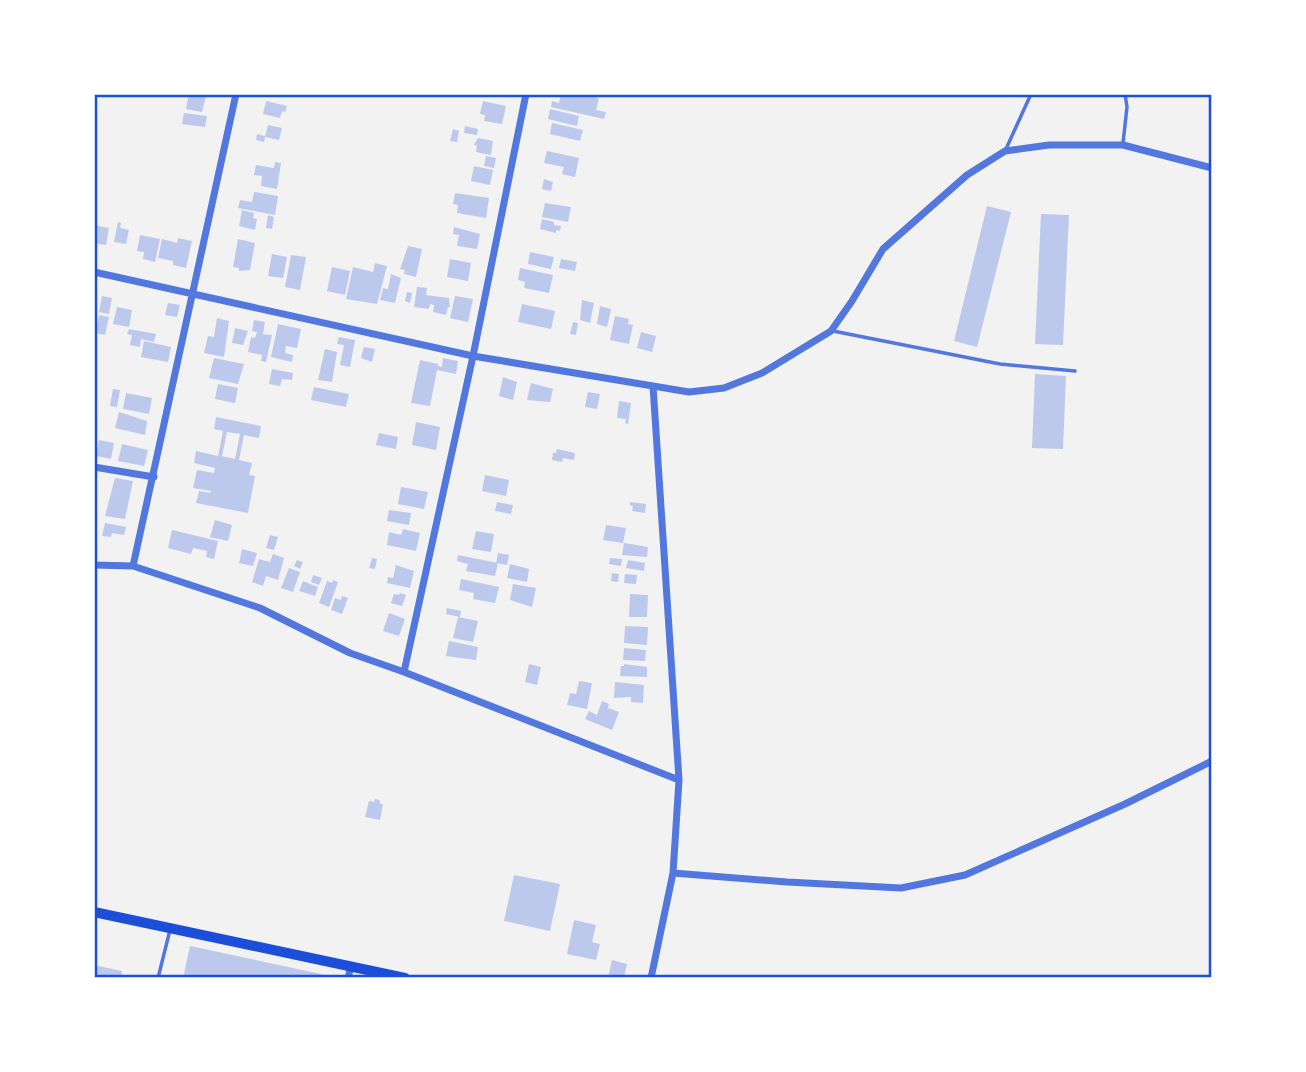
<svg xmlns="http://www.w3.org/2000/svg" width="1306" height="1072" font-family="Montserrat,sans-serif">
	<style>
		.building { fill: #bdc9ec; fill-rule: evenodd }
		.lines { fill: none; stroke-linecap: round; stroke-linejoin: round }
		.service { stroke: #5277de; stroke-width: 3.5 }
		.minor { stroke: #5277de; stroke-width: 7 }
		.secondary { stroke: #1d4ed8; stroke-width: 10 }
		.neatline { fill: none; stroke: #1d4ed8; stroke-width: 2.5 }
	</style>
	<rect width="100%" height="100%" fill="#f2f2f2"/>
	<path class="building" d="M 189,94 L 206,96 L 202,112 L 186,109 Z
		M 561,94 L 584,97 L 585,95 L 599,98 L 596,110 L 606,112 L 604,119 L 551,107 L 552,101 L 559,103 Z
		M 266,101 L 287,106 L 285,112 L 282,111 L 280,118 L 263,114 Z
		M 483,101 L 506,106 L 502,124 L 484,121 L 485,115 L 480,114 Z
		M 550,109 L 579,116 L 577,126 L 548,119 Z
		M 184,113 L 207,116 L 205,127 L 182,124 Z
		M 552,123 L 583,130 L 580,141 L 550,134 Z
		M 268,125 L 282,128 L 279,140 L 265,137 L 264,142 L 256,140 L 257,134 L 265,136 Z
		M 465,126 L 478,129 L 477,135 L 464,133 Z
		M 453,129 L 459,131 L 457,142 L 450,141 Z
		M 478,138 L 493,141 L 491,155 L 476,152 L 477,146 L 474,145 Z
		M 547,151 L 579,158 L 575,177 L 562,174 L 564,167 L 544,163 Z
		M 486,156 L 496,158 L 494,168 L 484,166 Z
		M 275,162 L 281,163 L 277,189 L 261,186 L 262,176 L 254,175 L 256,165 L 274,168 Z
		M 474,166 L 493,170 L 490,185 L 471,181 Z
		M 544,179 L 553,182 L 551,191 L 542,189 Z
		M 254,192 L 278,196 L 275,215 L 238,208 L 240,200 L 252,202 Z
		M 455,193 L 489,198 L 486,218 L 457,213 L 458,205 L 453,204 Z
		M 545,203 L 571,207 L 568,222 L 542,217 Z
		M 987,206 L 1011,212 L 977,347 L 954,341 Z
		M 242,210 L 254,213 L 253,218 L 257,219 L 255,230 L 239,226 Z
		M 1041,214 L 1069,215 L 1063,345 L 1035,344 Z
		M 268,215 L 274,217 L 272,229 L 266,228 Z
		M 542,219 L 554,222 L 554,225 L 561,226 L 560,231 L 556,230 L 556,233 L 540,229 Z
		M 118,222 L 121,223 L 120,228 L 129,230 L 126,244 L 114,242 Z
		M 94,225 L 109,228 L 106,245 L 94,243 Z
		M 454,227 L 480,234 L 477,249 L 457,246 L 459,235 L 453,234 Z
		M 140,235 L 160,239 L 155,262 L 143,259 L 144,252 L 137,251 Z
		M 178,238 L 192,241 L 186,268 L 173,265 L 173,261 L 158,258 L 162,239 L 177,243 Z
		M 238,239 L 255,243 L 250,270 L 239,271 L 239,268 L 233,267 Z
		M 408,246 L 422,249 L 416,277 L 404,274 L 405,270 L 400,269 Z
		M 530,252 L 554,257 L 551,269 L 528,264 Z
		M 272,254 L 287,257 L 283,278 L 268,276 Z
		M 291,255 L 306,257 L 300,290 L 285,287 Z
		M 450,259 L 471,263 L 468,281 L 447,277 Z
		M 561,259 L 577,262 L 575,271 L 559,268 Z
		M 375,263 L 387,266 L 377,304 L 346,299 L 353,267 L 373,272 Z
		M 332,267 L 350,271 L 345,295 L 327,291 Z
		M 520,268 L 553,275 L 549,293 L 524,288 L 525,282 L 518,280 Z
		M 391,274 L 401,278 L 395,303 L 380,300 L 383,288 L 388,289 Z
		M 417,287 L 427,288 L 426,295 L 449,298 L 450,308 L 448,307 L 446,315 L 433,312 L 434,305 L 430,304 L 429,309 L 414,307 Z
		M 407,292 L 412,293 L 410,303 L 405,301 Z
		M 102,296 L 112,298 L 109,314 L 99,312 Z
		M 455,296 L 473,299 L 468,322 L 450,318 Z
		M 582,300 L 594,303 L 590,323 L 580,320 Z
		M 168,303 L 180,305 L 177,317 L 165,315 Z
		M 522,304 L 555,311 L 551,329 L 518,322 Z
		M 600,306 L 611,309 L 607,327 L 597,324 Z
		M 117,307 L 132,310 L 129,327 L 113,324 Z
		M 99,315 L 109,317 L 105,335 L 95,333 Z
		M 615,316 L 629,319 L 628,324 L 633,325 L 629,344 L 610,340 Z
		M 217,318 L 229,321 L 224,357 L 204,353 L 208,336 L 214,337 Z
		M 254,320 L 265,322 L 263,334 L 272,335 L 266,362 L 261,361 L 262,355 L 248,352 L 251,337 L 255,338 L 257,332 L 252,331 Z
		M 573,322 L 578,323 L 576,335 L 570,334 Z
		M 278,324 L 301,329 L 297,348 L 286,346 L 285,353 L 293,355 L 292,362 L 271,357 Z
		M 235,328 L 248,331 L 243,345 L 232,343 Z
		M 129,329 L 156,334 L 154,342 L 141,339 L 140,347 L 130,345 L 132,335 L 127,334 Z
		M 641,332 L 656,336 L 652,352 L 637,348 Z
		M 339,337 L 355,340 L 350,367 L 340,365 L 344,345 L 337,344 Z
		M 144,341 L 171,347 L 168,362 L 141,357 Z
		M 364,347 L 375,349 L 372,362 L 361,358 Z
		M 325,349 L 337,352 L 332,382 L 318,380 Z
		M 214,358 L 244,364 L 238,384 L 209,378 Z
		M 443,358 L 458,361 L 456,374 L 437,370 L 430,406 L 411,403 L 420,360 L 438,364 L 438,366 L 442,367 Z
		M 272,369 L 293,373 L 292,380 L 282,379 L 280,386 L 269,384 Z
		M 1035,374 L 1066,376 L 1063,449 L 1032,448 Z
		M 503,377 L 517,382 L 513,400 L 499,396 Z
		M 531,383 L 553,389 L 550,402 L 527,400 Z
		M 218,384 L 238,388 L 235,403 L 215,399 Z
		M 314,387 L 349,394 L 346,407 L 311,400 Z
		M 113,389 L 120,390 L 117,407 L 110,406 Z
		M 588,392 L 600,394 L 597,409 L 585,407 Z
		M 126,393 L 152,398 L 149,414 L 123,409 Z
		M 619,401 L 631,403 L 628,424 L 625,423 L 626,419 L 617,418 Z
		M 119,412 L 147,421 L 145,435 L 115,428 Z
		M 216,417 L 261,426 L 259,438 L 244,435 L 239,460 L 252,463 L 249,475 L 255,476 L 248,513 L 196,503 L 199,491 L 210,493 L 211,491 L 193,488 L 197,470 L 214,473 L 215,468 L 194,463 L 196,451 L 218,456 L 223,431 L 214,429 ZM 227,432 L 240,434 L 235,459 L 222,456 Z
		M 416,422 L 440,427 L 436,450 L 412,445 Z
		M 379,433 L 398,437 L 396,449 L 376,445 Z
		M 99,440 L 114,443 L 111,459 L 96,456 Z
		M 122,444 L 148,450 L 144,466 L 118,461 Z
		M 557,449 L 575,453 L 574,460 L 563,458 L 562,462 L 552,460 L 553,453 L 556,453 Z
		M 485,475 L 509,480 L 506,496 L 482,491 Z
		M 115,478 L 133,481 L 125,519 L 105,516 Z
		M 401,487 L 428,492 L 424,509 L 398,504 Z
		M 497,502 L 513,505 L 511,514 L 495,511 Z
		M 630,502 L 646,504 L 645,513 L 632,511 L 633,506 L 630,505 Z
		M 389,510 L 411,513 L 409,525 L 387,521 Z
		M 215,520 L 232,525 L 228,541 L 210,537 Z
		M 105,523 L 126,527 L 124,535 L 112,533 L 111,537 L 102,536 Z
		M 606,525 L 626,528 L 623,543 L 603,540 Z
		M 403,529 L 420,533 L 416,551 L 387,545 L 389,532 L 401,535 Z
		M 172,530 L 218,541 L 214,559 L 206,557 L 207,551 L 193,548 L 191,554 L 168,548 Z
		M 476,531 L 494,534 L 491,552 L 472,549 Z
		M 270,535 L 278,537 L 274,550 L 266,548 Z
		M 624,543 L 648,547 L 647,557 L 622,555 Z
		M 242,549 L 257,553 L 253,566 L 239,563 Z
		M 498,553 L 509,555 L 507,565 L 496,563 Z
		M 273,554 L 284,558 L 278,580 L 266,576 L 263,586 L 252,582 L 259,559 L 270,562 Z
		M 458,555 L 498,563 L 495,576 L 466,571 L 468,564 L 457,561 Z
		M 372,558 L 377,559 L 375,569 L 369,568 Z
		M 610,558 L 622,559 L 621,566 L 609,564 Z
		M 297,560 L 303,562 L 300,569 L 294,566 Z
		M 628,560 L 645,563 L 644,571 L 626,568 Z
		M 510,564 L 529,569 L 527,582 L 507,578 Z
		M 396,565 L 414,571 L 410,588 L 387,583 L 388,577 L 393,578 Z
		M 289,568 L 300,572 L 293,592 L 281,588 Z
		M 612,573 L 619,574 L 618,582 L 611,581 Z
		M 625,574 L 637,575 L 636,584 L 624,583 Z
		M 313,575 L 322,578 L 319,585 L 311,582 Z
		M 461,579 L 499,587 L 495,603 L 473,599 L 474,593 L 459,590 Z
		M 333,580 L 338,582 L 329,607 L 319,603 L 327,581 L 332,583 Z
		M 303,581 L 318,587 L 315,596 L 299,591 Z
		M 513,584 L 536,588 L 532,607 L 510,600 Z
		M 400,593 L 406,595 L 402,606 L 391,603 L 394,594 L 399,595 Z
		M 630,594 L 648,595 L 647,617 L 629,617 Z
		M 342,596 L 348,598 L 342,614 L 331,610 L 335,598 L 341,600 Z
		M 447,608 L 461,611 L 460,617 L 446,614 Z
		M 389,613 L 405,619 L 399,636 L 383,631 Z
		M 458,617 L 478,621 L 473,642 L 453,638 Z
		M 625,626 L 648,627 L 647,645 L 624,643 Z
		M 449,641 L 478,647 L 476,660 L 446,656 Z
		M 624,648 L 646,650 L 645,661 L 623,660 Z
		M 529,664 L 541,667 L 537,685 L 525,682 Z
		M 624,664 L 647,667 L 647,677 L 620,676 L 621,666 L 624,666 Z
		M 579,681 L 592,683 L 587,709 L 567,705 L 570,693 L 576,694 Z
		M 615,682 L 644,685 L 643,703 L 631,702 L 631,697 L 614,698 Z
		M 602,701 L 609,704 L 608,708 L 619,712 L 612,730 L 585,719 L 589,711 L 597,715 Z
		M 375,799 L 380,800 L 380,804 L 383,804 L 380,820 L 365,817 L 369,801 L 374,802 Z
		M 514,875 L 560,884 L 550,931 L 504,921 Z
		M 574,920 L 596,925 L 592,942 L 600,944 L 596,960 L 567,954 Z
		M 190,946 L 326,975 L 326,978 L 183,978 Z
		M 612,960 L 627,964 L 624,978 L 608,978 Z
		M 94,965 L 122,971 L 121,978 L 94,978 Z"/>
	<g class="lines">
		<path class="service" d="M 1123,143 L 1127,107 L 1125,94
			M 1006,149 L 1031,94
			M 833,331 L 1000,364 L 1075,371
			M 158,978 L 170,930"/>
		<path class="minor" d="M 94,272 L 473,356 L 689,392 L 724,388 L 762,373 L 831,331 L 852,301 L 883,249 L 967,175 L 1005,151 L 1049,145 L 1123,145 L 1212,168
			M 94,467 L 154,477
			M 94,565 L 133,566 L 260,608 L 350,653 L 404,672 L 679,780
			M 133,566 L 236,94
			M 404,672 L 473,356 L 526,94
			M 673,873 L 787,882 L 901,888 L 965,875 L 1125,804 L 1212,761
			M 348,978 L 351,966
			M 651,978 L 673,873 L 679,780 L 653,386"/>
		<path class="secondary" d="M 94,912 L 405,978"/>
	</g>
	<rect width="1306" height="1072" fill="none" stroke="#ffffff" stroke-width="192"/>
	<rect x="96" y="96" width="1114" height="880" class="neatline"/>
</svg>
